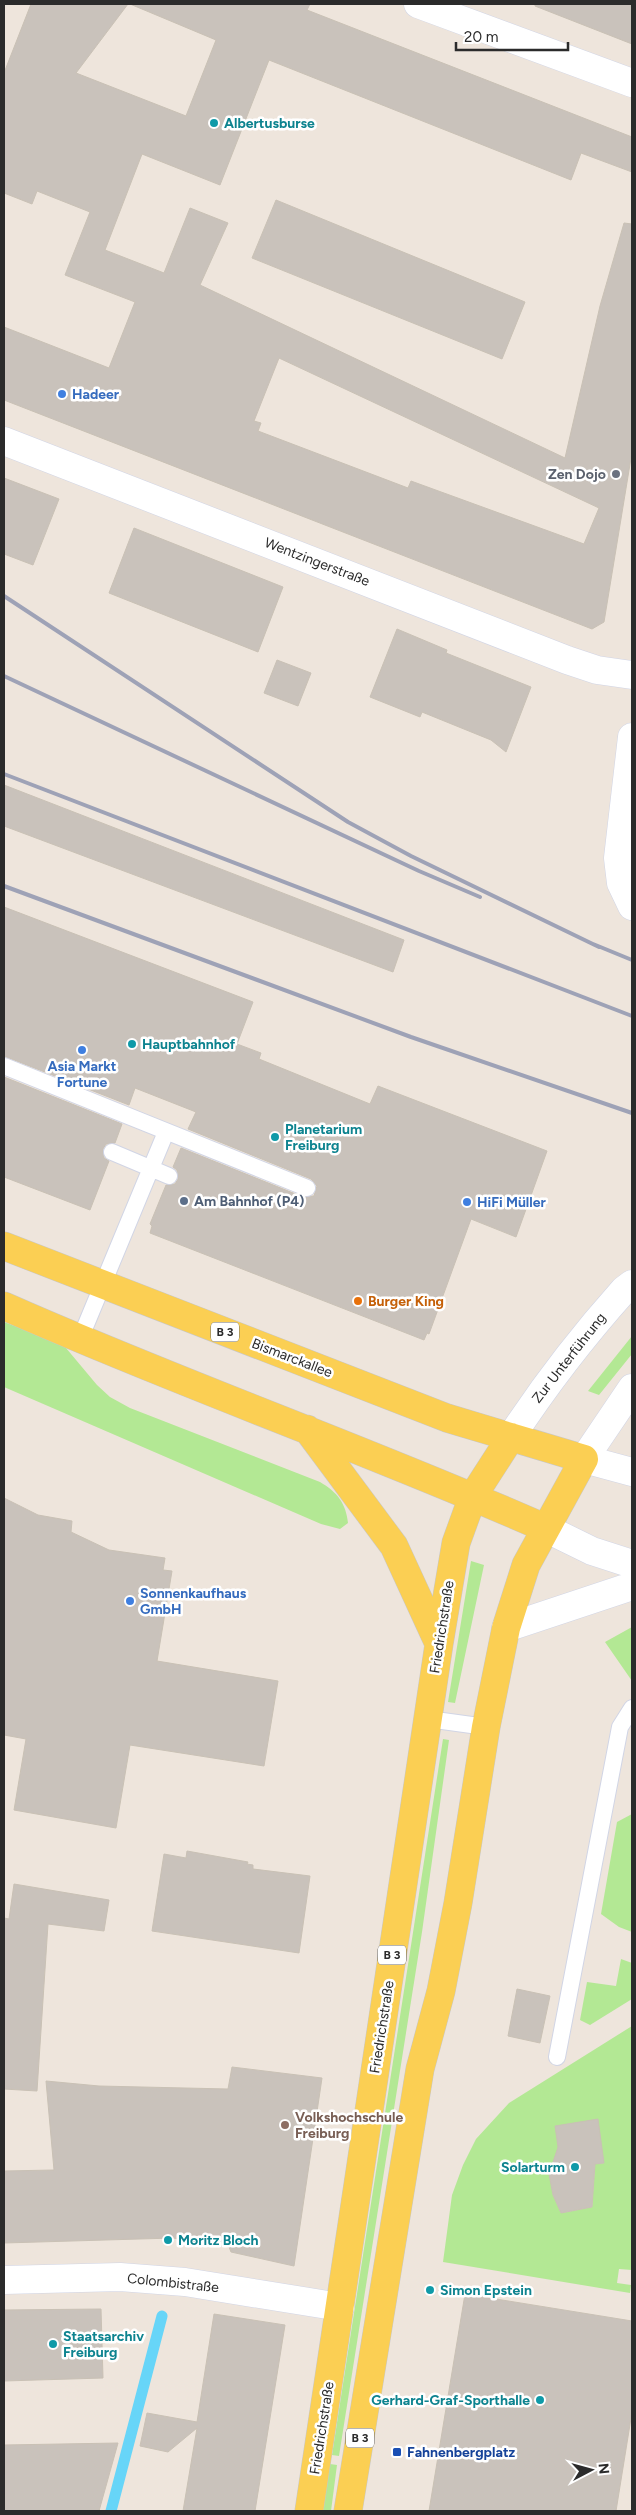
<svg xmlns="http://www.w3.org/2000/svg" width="636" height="2515" font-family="Figtree,sans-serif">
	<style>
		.green { fill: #b3e894; fill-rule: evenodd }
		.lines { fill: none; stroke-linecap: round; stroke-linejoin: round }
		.stream { stroke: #67d5f8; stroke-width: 11 }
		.building { fill: #c9c2bb; stroke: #c9c1b5; fill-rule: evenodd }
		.service-casing { stroke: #d1d5e5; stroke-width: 18 }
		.minor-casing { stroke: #d1d5e5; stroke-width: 29 }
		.secondary-casing { stroke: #d1d5e5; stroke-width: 29 }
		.primary-casing { stroke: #c8c8c8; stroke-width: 29 }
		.service { stroke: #fff; stroke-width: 16 }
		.minor { stroke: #fff; stroke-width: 28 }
		.secondary { stroke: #fff; stroke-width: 28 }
		.primary { stroke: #fbcf53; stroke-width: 28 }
		.rail { stroke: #9ea2b6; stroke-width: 4 }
		.culture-dot { fill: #0f9aa8; stroke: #fff; stroke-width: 2 }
		.shop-dot { fill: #3f7fe0; stroke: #fff; stroke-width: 2 }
		.worship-dot { fill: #6b7280; stroke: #fff; stroke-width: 2 }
		.service-dot { fill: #5c6f8a; stroke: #fff; stroke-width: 2 }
		.food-dot { fill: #e8710a; stroke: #fff; stroke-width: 2 }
		.education-dot { fill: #8d6e63; stroke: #fff; stroke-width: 2 }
		.transit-dot { fill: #1a4fb4; stroke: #fff; stroke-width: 2 }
		.labels { text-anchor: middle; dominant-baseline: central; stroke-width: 5; stroke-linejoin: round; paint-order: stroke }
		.shield { fill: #fff; stroke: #6b6b6b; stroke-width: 1 }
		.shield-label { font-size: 12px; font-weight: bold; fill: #2b2b2b }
		.culture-label { font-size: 14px; font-weight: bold; fill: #0d838f; stroke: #fff; text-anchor: start }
		.shop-label { font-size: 14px; font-weight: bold; fill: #366cbe; stroke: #fff; text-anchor: start }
		.worship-label { font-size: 14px; font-weight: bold; fill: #5b616d; stroke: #fff; text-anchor: end }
		.street-label { font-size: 14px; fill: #2b2b2b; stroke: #fff }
		.service-label { font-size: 14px; font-weight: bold; fill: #4e5e75; stroke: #fff; text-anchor: start }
		.food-label { font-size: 14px; font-weight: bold; fill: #c56008; stroke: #fff; text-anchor: start }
		.education-label { font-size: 14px; font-weight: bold; fill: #785e54; stroke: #fff; text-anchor: start }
		.transit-label { font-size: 14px; font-weight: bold; fill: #164399; stroke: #fff; text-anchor: start }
	</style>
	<rect width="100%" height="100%" fill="#eee5dc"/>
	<path class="green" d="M 4,1322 L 53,1340 L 66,1348 L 97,1385 L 110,1397 L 130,1408 L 320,1482 C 337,1492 346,1503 348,1523 L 340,1529 L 321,1524 L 4,1387 Z
		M 632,1336 L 632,1354 L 599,1395 L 588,1391 Z
		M 471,1561 L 484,1565 L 455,1703 L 448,1702 Z
		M 632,1627 L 632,1681 L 605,1642 Z
		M 443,1739 L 449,1740 L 422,1932 L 339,2456 L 332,2455 Z
		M 632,1814 L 632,1932 L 619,1927 L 601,1914 L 617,1822 Z
		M 621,1959 L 632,1963 L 632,1999 L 590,2025 L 580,2020 L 587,1982 L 616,1986 Z
		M 632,2026 L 632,2270 L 619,2269 L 617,2283 L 631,2285 L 630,2293 L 443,2262 L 452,2195 L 463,2165 L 476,2139 L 509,2103 ZM 558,2147 L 604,2163 L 595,2164 L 592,2207 L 561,2213 L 553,2195 L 549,2172 L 556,2171 Z
		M 330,2464 L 337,2465 L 331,2511 L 323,2511 Z"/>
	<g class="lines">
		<path class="stream" d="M 111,2511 L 162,2316"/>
	</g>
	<path class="building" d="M 31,4 L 128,4 L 76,73 L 186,116 L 216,40 L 130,4 L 310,4 L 307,10 L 632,137 L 632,172 L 581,153 L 571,180 L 269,60 L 220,185 L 142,154 L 105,250 L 164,273 L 190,208 L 228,223 L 200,285 L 565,458 L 600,306 L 624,223 L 632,224 L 632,452 L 604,622 L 592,629 L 4,400 L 4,327 L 109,368 L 135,302 L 65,275 L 90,212 L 37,191 L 32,204 L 4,193 L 4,73 ZM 279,358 L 599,508 L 584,544 L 411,481 L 408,488 L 258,431 L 261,423 L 254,421 Z
		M 535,4 L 632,4 L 632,44 L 535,6 Z
		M 276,200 L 525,302 L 502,359 L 252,258 Z
		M 4,478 L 59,499 L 33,565 L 4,554 Z
		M 134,528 L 283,587 L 258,652 L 109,593 Z
		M 397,629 L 447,650 L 446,653 L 531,687 L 506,752 L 491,740 L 422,712 L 420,717 L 370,697 Z
		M 277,660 L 311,673 L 298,706 L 264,693 Z
		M 4,785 L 404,940 L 393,972 L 4,826 Z
		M 4,907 L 253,1002 L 237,1044 L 261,1053 L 259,1059 L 370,1104 L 378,1086 L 547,1151 L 516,1237 L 471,1219 L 429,1334 L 427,1333 L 424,1340 L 150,1233 L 152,1226 L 150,1224 L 166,1185 L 175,1184 L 178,1179 L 177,1170 L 173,1167 L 181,1148 L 303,1197 L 314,1196 L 317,1186 L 311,1179 L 188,1129 L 196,1112 L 135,1088 L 129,1105 L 4,1056 Z
		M 4,1077 L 122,1124 L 115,1143 L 106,1144 L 103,1149 L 104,1158 L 109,1161 L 90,1210 L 4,1177 Z
		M 4,1498 L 38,1515 L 72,1521 L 71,1532 L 109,1550 L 165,1558 L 163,1570 L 172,1571 L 157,1661 L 278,1681 L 264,1766 L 130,1745 L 116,1828 L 14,1810 L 26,1739 L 4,1735 Z
		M 187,1851 L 248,1862 L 247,1864 L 253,1865 L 253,1869 L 310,1876 L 299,1953 L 152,1931 L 164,1854 L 186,1858 Z
		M 14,1884 L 109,1900 L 104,1931 L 48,1924 L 37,2091 L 4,2089 L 4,1918 L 9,1919 Z
		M 517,1989 L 550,1996 L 540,2043 L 508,2036 Z
		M 232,2067 L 322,2078 L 294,2266 L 231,2252 L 229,2247 L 173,2238 L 4,2243 L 4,2171 L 54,2170 L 46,2081 L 99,2086 L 228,2089 Z
		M 598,2119 L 604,2163 L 595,2164 L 592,2207 L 561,2213 L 553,2195 L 549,2174 L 558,2147 L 555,2126 Z
		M 465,2294 L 632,2321 L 632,2412 L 616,2511 L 429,2511 Z
		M 101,2309 L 103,2378 L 4,2381 L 4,2310 Z
		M 214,2314 L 285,2325 L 255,2511 L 183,2511 L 197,2428 L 168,2452 L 140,2446 L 147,2413 L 197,2422 Z
		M 118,2443 L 99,2511 L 4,2511 L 4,2445 Z"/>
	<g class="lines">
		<g class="service-casing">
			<path id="service" d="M 4,1066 L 307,1188
				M 112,1152 L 169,1176
				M 80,1339 L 166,1132
				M 428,1719 L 486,1727
				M 557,2057 L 620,1727 L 632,1708"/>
		</g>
		<g class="minor-casing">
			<path id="minor" d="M 418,4 L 632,83
				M 4,441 L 567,660 L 597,670 L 632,675
				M 632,737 L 618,858 L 621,883 L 632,906
				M 4,2280 L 120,2277 L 185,2282 L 340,2307"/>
		</g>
		<g class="secondary-casing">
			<path id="secondary" d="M 632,1388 L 584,1459 L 632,1472
				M 511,1437 C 545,1385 582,1337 624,1290 L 632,1284
				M 545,1528 L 592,1551 L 632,1564
				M 506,1628 L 632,1586"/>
		</g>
		<g class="primary-casing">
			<path id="primary" d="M 4,1246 L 447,1418 L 584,1459 L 526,1565 L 506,1628 L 486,1727 L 458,1903 L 441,1991 L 420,2069 L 348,2511
				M 4,1306 C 182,1385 366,1449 545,1528
				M 307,1429 L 394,1546 L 439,1644
				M 309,2511 L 439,1644 L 456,1543 L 473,1496 L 511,1437"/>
		</g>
		<use href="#service" class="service"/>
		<use href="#minor" class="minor"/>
		<use href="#secondary" class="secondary"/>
		<use href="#primary" class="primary"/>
		<path class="rail" d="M 4,596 L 348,822 L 411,856 L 599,947
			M 4,676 L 419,871 L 480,897
			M 4,774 L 632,1016
			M 4,886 L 411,1037 L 632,1113
			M 593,944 L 632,960"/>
	</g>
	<g class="culture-dot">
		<circle cx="214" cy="123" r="5"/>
		<circle cx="132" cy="1044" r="5"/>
		<circle cx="275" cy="1137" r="5"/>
		<circle cx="575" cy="2167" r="5"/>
		<circle cx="168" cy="2240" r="5"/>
		<circle cx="430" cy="2290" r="5"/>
		<circle cx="53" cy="2344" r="5"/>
		<circle cx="540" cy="2400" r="5"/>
	</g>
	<g class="shop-dot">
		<circle cx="62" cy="394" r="5"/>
		<circle cx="82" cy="1050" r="5"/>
		<circle cx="467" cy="1202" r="5"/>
		<circle cx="130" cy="1601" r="5"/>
	</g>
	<circle class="worship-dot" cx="616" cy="474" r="5"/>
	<circle class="service-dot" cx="184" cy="1201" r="5"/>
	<circle class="food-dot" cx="358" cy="1301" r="5"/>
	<circle class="education-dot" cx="285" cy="2125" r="5"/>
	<rect class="transit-dot" x="392" y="2447" width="10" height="10" rx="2.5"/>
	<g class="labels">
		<g class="shield">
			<rect x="211" y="1322.5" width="28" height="19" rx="4"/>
			<rect x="378" y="1945.5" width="28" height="19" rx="4"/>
			<rect x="346" y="2428.5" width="28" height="19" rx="4"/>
		</g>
		<g class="shield-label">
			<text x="225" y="1332">B 3</text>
			<text x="392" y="1955">B 3</text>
			<text x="360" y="2438">B 3</text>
		</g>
		<g class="culture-label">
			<text x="224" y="123">Albertusburse</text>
			<text x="142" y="1044">Hauptbahnhof</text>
			<text x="285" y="1129">Planetarium<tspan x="285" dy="16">Freiburg</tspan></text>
			<text x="565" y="2167" text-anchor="end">Solarturm</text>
			<text x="178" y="2240">Moritz Bloch</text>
			<text x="440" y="2290">Simon Epstein</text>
			<text x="63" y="2336">Staatsarchiv<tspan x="63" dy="16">Freiburg</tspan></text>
			<text x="530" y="2400" text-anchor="end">Gerhard-Graf-Sporthalle</text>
		</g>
		<g class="shop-label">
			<text x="72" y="394">Hadeer</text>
			<text x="82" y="1066" text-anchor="middle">Asia Markt<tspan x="82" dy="16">Fortune</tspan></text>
			<text x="477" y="1202">HiFi Müller</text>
			<text x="140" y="1593">Sonnenkaufhaus<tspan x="140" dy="16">GmbH</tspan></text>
		</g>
		<g class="worship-label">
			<text x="606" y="474">Zen Dojo</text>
		</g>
		<g class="street-label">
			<text transform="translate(317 562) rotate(21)">Wentzingerstraße</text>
			<text transform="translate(292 1358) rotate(21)">Bismarckallee</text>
			<text transform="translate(569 1358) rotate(-52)">Zur Unterführung</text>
			<text transform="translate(442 1627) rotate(-81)">Friedrichstraße</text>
			<text transform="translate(382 2027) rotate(-81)">Friedrichstraße</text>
			<text transform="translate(173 2283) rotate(6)">Colombistraße</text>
			<text transform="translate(322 2428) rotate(-81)">Friedrichstraße</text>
		</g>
		<g class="service-label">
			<text x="194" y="1201">Am Bahnhof (P4)</text>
		</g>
		<g class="food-label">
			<text x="368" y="1301">Burger King</text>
		</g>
		<g class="education-label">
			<text x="295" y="2117">Volkshochschule<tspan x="295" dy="16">Freiburg</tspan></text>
		</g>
		<g class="transit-label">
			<text x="407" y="2452">Fahnenbergplatz</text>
		</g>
	</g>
	<rect width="636" height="2515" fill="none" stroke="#2b2b2b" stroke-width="10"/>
	<g transform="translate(591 2470) rotate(84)" stroke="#ffffff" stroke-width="4" paint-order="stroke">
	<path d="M0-4L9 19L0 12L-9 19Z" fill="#2b2b2b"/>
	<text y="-8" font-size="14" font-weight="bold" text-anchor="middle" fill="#2b2b2b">N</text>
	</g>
	<path d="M456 42v8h112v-8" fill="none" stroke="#2b2b2b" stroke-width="2.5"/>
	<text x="464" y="42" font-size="15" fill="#2b2b2b" stroke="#ffffff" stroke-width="4" paint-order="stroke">20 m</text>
</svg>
